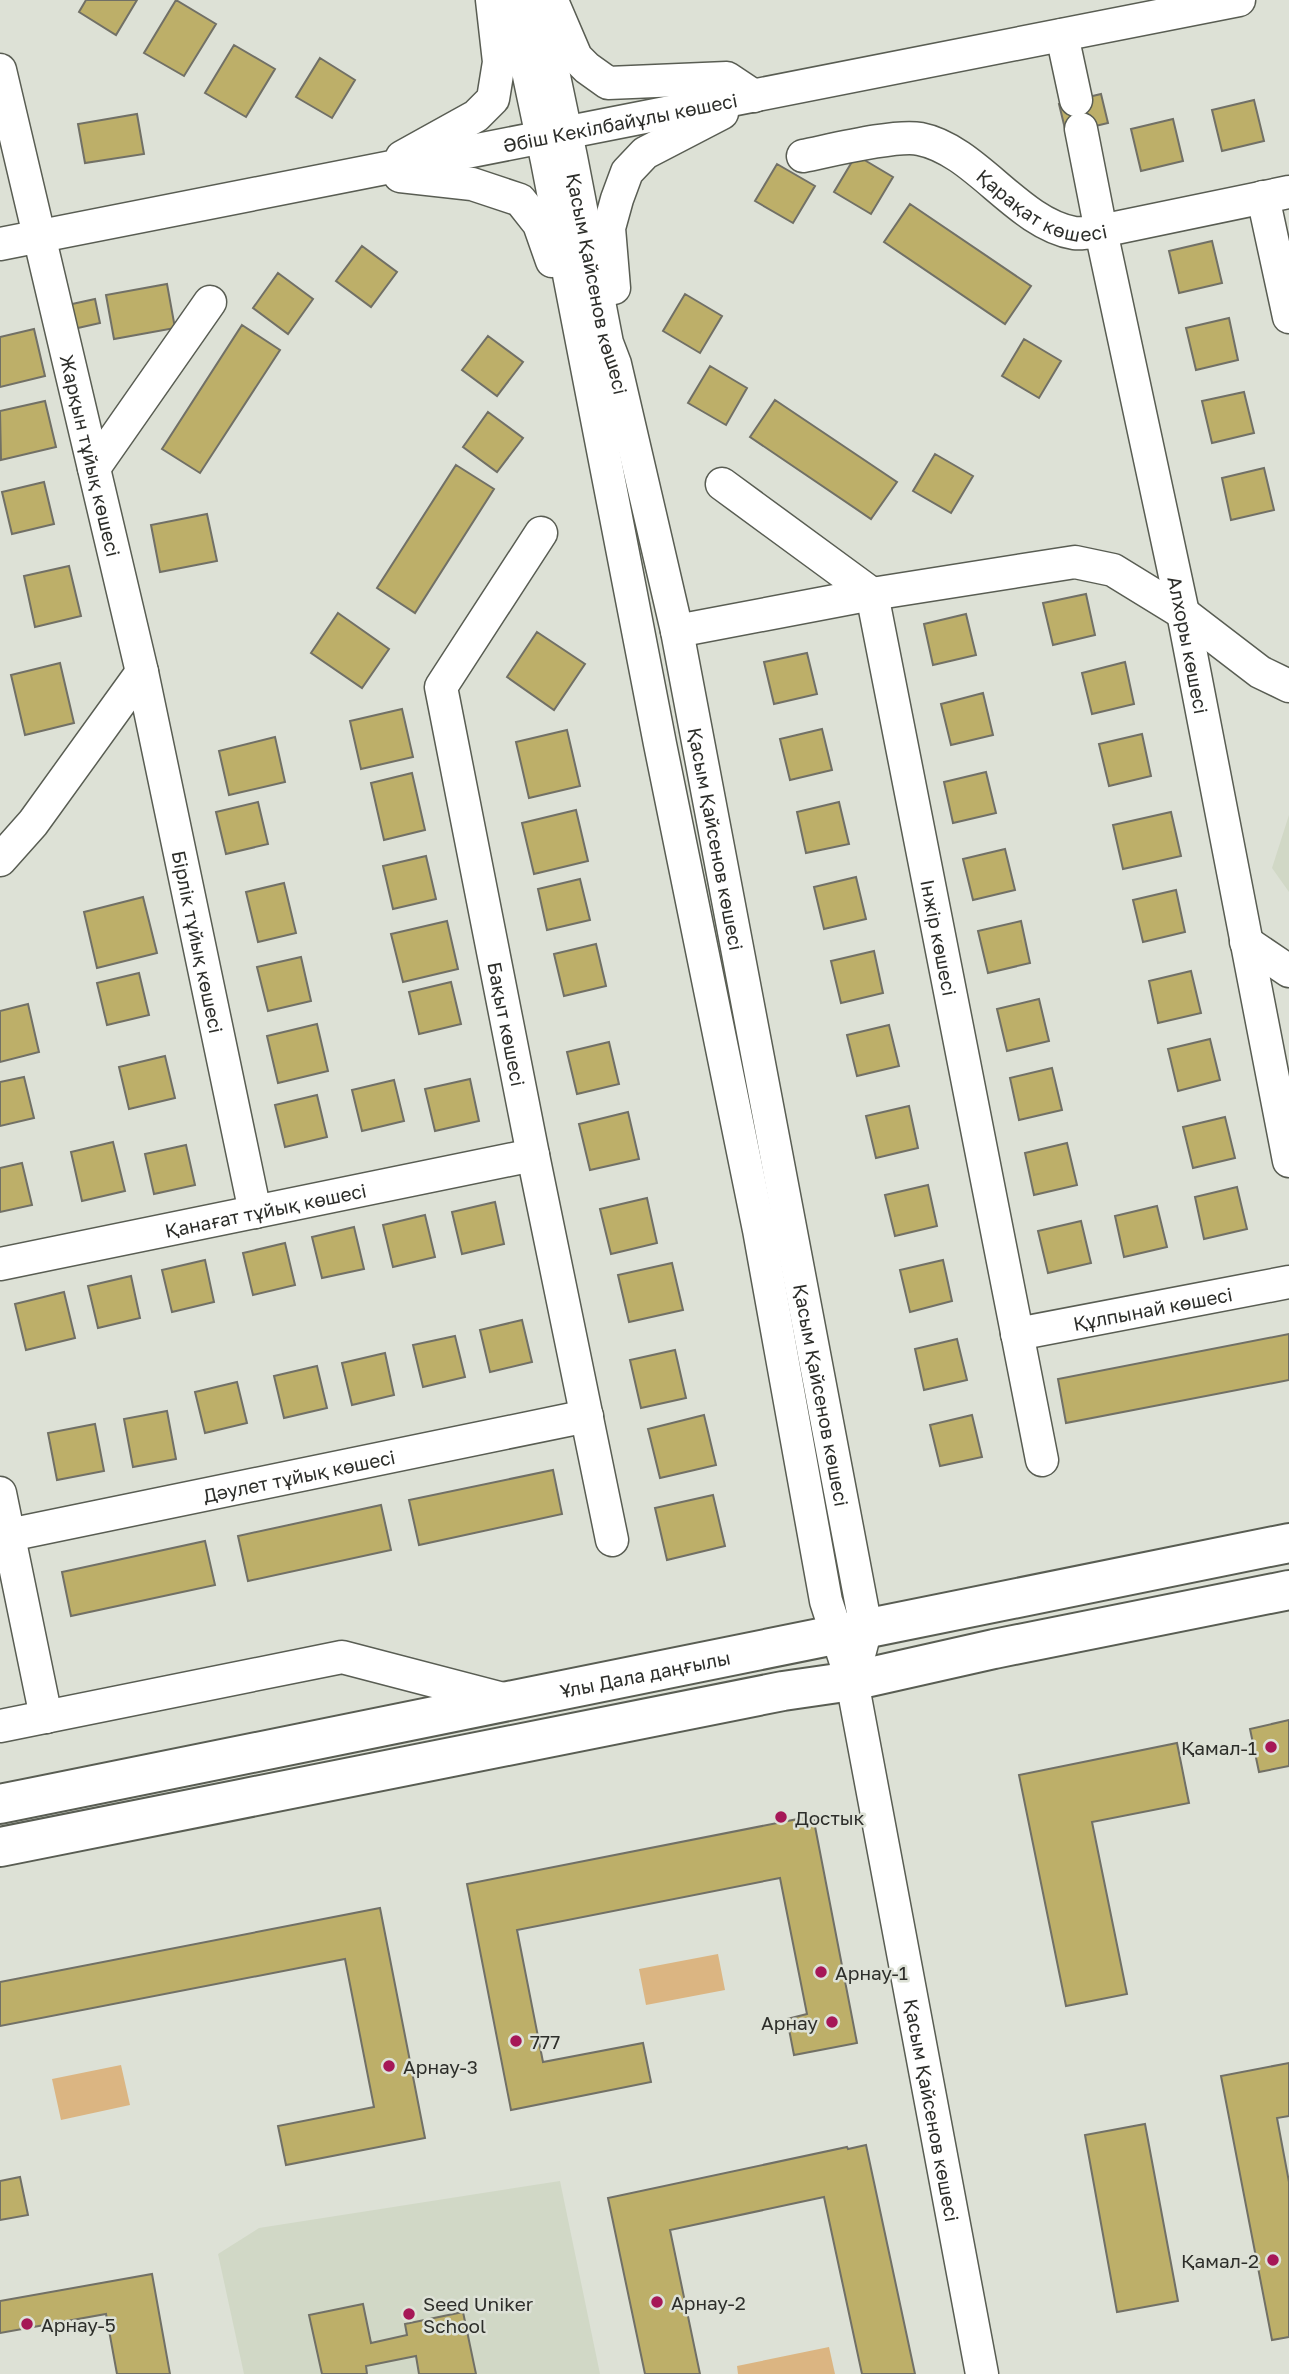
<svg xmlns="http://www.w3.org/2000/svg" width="1289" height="2374" font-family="'Golos Text',sans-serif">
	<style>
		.built { fill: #d1d8c6 }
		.green { fill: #dbb582 }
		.building { fill: #bdaf69; stroke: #717066; stroke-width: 2 }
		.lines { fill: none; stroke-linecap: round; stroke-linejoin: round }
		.minor-casing { stroke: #595d53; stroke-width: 35 }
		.major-casing { stroke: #595d53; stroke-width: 42 }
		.minor { stroke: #fff; stroke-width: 32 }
		.major { stroke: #fff; stroke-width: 38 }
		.poi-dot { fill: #a61757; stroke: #dde1d6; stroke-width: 2.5 }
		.labels { text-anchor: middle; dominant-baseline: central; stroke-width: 5; stroke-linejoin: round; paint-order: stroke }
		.street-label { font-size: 19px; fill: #2d2e2a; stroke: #dde1d6 }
		.poi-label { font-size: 19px; fill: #2d2e2a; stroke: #dde1d6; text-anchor: start }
	</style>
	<rect width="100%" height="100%" fill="#dde1d6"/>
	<path class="built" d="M 1289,815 L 1289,892 L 1272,868 Z
		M 560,2181 L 600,2374 L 244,2374 L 218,2254 L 259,2228 Z"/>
	<path class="green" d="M 718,1954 L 725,1990 L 646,2005 L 639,1969 Z
		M 121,2065 L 130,2105 L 61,2120 L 52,2079 Z
		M 829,2347 L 835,2374 L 738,2374 L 737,2366 Z"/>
	<path class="building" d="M 86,0 L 137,0 L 116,35 L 79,12 Z
		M 176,0 L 216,24 L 184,76 L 144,53 Z
		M 234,45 L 275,69 L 246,117 L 205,93 Z
		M 320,58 L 355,80 L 332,118 L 296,97 Z
		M 1101,94 L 1108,123 L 1066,133 L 1059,104 Z
		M 1254,100 L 1264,141 L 1222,151 L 1212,110 Z
		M 137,114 L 144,154 L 85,163 L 78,124 Z
		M 1173,119 L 1183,161 L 1141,171 L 1131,129 Z
		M 856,155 L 893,177 L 871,214 L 834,192 Z
		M 777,164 L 815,186 L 793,223 L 755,201 Z
		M 910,204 L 1031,286 L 1005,324 L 884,242 Z
		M 1212,241 L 1222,283 L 1179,293 L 1169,251 Z
		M 362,246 L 397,272 L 371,307 L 336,281 Z
		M 278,273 L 313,299 L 288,334 L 253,308 Z
		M 167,284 L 175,328 L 114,339 L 106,295 Z
		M 685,294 L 722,316 L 700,353 L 663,331 Z
		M 95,299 L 100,323 L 69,330 L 63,306 Z
		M 1229,318 L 1238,360 L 1196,370 L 1186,328 Z
		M 242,325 L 280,350 L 200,473 L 162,449 Z
		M 34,329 L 45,376 L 0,387 L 0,337 Z
		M 488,336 L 523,362 L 497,396 L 462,370 Z
		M 1024,339 L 1061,361 L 1039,398 L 1002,376 Z
		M 710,366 L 747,388 L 726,425 L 688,403 Z
		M 1244,392 L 1254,433 L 1212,443 L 1202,401 Z
		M 775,400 L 897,482 L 871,519 L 750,437 Z
		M 45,401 L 56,447 L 1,460 L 0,411 Z
		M 488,412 L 523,438 L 497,472 L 463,447 Z
		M 935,454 L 973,476 L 951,513 L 913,491 Z
		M 456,465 L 494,489 L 415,613 L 377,588 Z
		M 1264,468 L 1274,510 L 1231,520 L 1222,478 Z
		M 44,482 L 54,524 L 12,534 L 2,492 Z
		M 207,514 L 217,561 L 160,572 L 151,525 Z
		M 69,566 L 81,616 L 35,627 L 24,576 Z
		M 1086,594 L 1095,635 L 1053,645 L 1043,603 Z
		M 338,613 L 389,649 L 362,688 L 311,653 Z
		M 966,614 L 976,655 L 933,665 L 924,624 Z
		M 537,632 L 585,664 L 554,710 L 507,677 Z
		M 807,653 L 817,694 L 774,704 L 764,662 Z
		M 1125,662 L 1134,704 L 1092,714 L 1082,673 Z
		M 60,663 L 74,723 L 25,735 L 11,675 Z
		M 983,693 L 993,735 L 951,745 L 941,704 Z
		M 402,709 L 413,757 L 361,769 L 350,721 Z
		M 822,729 L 832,770 L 790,780 L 780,739 Z
		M 567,730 L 580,786 L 529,798 L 516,742 Z
		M 1142,734 L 1151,776 L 1109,786 L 1099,744 Z
		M 275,737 L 285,782 L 229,795 L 219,751 Z
		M 986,772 L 996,813 L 953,823 L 944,782 Z
		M 412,773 L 425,830 L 384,840 L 371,783 Z
		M 258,802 L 268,844 L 226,854 L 216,812 Z
		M 839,802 L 849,844 L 806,853 L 797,812 Z
		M 576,810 L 588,861 L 534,874 L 522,823 Z
		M 1171,812 L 1181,856 L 1123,869 L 1113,825 Z
		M 1005,849 L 1015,890 L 973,900 L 963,859 Z
		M 426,856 L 436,899 L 393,909 L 383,866 Z
		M 856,877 L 866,919 L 824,929 L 814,887 Z
		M 580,879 L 590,920 L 547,930 L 538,889 Z
		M 284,883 L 296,933 L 258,942 L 246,892 Z
		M 1176,890 L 1185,932 L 1143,942 L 1133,900 Z
		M 143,897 L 157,953 L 97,968 L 84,912 Z
		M 447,921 L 458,969 L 403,982 L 391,934 Z
		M 1021,921 L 1030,963 L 988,973 L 978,931 Z
		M 596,944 L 606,986 L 564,996 L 554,954 Z
		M 874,951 L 883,993 L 841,1003 L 831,961 Z
		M 301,957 L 311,1001 L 268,1011 L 257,967 Z
		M 1191,971 L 1201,1013 L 1158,1023 L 1149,981 Z
		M 139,973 L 149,1015 L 107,1025 L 97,983 Z
		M 451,982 L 461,1024 L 419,1034 L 409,992 Z
		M 1039,999 L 1049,1041 L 1007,1051 L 997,1009 Z
		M 28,1004 L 39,1052 L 0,1062 L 0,1011 Z
		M 317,1024 L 328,1071 L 278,1083 L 267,1036 Z
		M 889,1025 L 899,1066 L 857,1076 L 847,1035 Z
		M 1210,1039 L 1220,1080 L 1178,1091 L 1168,1049 Z
		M 609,1042 L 619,1084 L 577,1094 L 567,1052 Z
		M 165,1056 L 175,1098 L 129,1109 L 119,1067 Z
		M 1052,1068 L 1062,1110 L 1019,1120 L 1010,1078 Z
		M 24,1077 L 34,1118 L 0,1126 L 0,1082 Z
		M 470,1079 L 479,1121 L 435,1131 L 425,1089 Z
		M 394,1080 L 404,1121 L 362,1131 L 352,1090 Z
		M 317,1095 L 327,1137 L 285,1147 L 275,1105 Z
		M 909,1106 L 918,1148 L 876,1158 L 866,1116 Z
		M 628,1112 L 639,1159 L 590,1170 L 579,1124 Z
		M 1225,1117 L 1235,1158 L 1193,1168 L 1183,1127 Z
		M 113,1142 L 125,1191 L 82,1201 L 71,1152 Z
		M 1067,1143 L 1077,1185 L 1034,1195 L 1025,1153 Z
		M 186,1145 L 195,1185 L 154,1194 L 145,1154 Z
		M 22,1163 L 32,1205 L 0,1212 L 0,1168 Z
		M 928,1185 L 937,1226 L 895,1236 L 885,1195 Z
		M 1237,1187 L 1247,1229 L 1204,1239 L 1195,1197 Z
		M 647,1198 L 657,1243 L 611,1254 L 600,1209 Z
		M 495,1202 L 504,1244 L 462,1254 L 452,1212 Z
		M 1157,1206 L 1167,1247 L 1124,1257 L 1115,1216 Z
		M 425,1215 L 435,1257 L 393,1267 L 383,1225 Z
		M 1081,1221 L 1091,1263 L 1048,1273 L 1038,1231 Z
		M 354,1227 L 364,1269 L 322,1278 L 312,1237 Z
		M 285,1243 L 295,1285 L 253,1295 L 243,1253 Z
		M 205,1260 L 214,1302 L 172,1312 L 162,1270 Z
		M 943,1260 L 952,1301 L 910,1312 L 900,1270 Z
		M 672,1263 L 683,1310 L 629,1322 L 618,1275 Z
		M 131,1276 L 140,1318 L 98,1328 L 88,1286 Z
		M 64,1292 L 75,1338 L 26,1350 L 15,1304 Z
		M 522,1320 L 532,1362 L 490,1372 L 480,1330 Z
		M 1289,1334 L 1289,1380 L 1066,1423 L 1058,1379 Z
		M 455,1336 L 465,1377 L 423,1387 L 413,1345 Z
		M 957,1339 L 967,1380 L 924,1390 L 915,1349 Z
		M 675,1350 L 686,1398 L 641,1408 L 630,1360 Z
		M 385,1353 L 394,1395 L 352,1405 L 342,1363 Z
		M 317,1366 L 327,1408 L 284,1418 L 274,1376 Z
		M 237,1382 L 247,1423 L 205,1433 L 195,1392 Z
		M 167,1411 L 176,1459 L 133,1467 L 124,1419 Z
		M 704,1415 L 716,1465 L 660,1478 L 648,1429 Z
		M 972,1415 L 982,1457 L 940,1466 L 930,1425 Z
		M 95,1424 L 104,1471 L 57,1480 L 48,1433 Z
		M 553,1470 L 562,1514 L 419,1545 L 409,1500 Z
		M 713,1495 L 725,1546 L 667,1560 L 655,1508 Z
		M 381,1505 L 391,1550 L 248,1581 L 238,1536 Z
		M 205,1541 L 215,1585 L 71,1616 L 62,1572 Z
		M 1289,1720 L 1289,1766 L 1259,1772 L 1250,1729 Z
		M 1177,1743 L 1189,1803 L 1092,1822 L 1127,1994 L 1066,2006 L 1019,1775 Z
		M 813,1816 L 857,2043 L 794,2055 L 787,2019 L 807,2014 L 780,1878 L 517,1930 L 543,2062 L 643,2043 L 651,2082 L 511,2110 L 467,1884 Z
		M 380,1908 L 425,2138 L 286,2165 L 278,2126 L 374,2107 L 345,1959 L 0,2026 L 0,1982 Z
		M 1289,2063 L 1289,2116 L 1277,2118 L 1289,2182 L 1289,2337 L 1272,2340 L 1221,2076 Z
		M 1145,2124 L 1178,2301 L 1117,2312 L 1085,2135 Z
		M 866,2145 L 915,2374 L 862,2374 L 824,2197 L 670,2230 L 700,2374 L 645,2374 L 608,2198 L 847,2147 L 848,2149 Z
		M 20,2177 L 28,2215 L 0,2220 L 0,2181 Z
		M 152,2274 L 170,2374 L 117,2374 L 106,2314 L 0,2333 L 0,2301 Z
		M 363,2304 L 371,2343 L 407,2335 L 405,2324 L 463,2312 L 476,2374 L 419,2374 L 416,2356 L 366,2366 L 367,2374 L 322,2374 L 309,2315 Z"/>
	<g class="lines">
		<g class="minor-casing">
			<g id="minor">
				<path id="s1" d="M 513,0 L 547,161 L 660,744 L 759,1230 L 826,1601 L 852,1681 L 982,2374"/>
				<path id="s2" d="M 538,0 L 571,157 L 607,343 L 615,364 L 677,631 L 866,1628 L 860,1651"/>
				<path d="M 552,1 L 576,57 L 587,68 L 608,83 L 727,78 L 754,96"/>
				<path d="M 1062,35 L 1076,100"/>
				<path id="s3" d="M 0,70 L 142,672 L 255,1212"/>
				<path id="s4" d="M 1081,129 L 1101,231 L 1183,613 L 1289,1161"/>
				<path id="s5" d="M 803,156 C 829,151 896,134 920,139 C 976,150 1017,223 1074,233 C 1083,234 1092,232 1101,231 L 1289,192"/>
				<path d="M 402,157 L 476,116 L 493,99 L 499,62 L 492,0"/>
				<path d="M 400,176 L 472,184 L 520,200 L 539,224 L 552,261"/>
				<path d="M 1263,197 L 1289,317"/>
				<path id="s6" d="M 0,244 L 1239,0"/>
				<path d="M 614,288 L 609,228 L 617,199 L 627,172 L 645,153 L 722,113"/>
				<path d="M 94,468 L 210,302"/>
				<path id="s7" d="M 722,484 L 872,594 L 1042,1460"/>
				<path id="s8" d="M 541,533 L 441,687 L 533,1155 L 612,1540"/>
				<path d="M 677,631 L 872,594 L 1075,562 L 1113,570 L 1183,613 L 1260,672 L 1289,686"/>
				<path d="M 0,860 L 33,823 L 142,672"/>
				<path d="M 1246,942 L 1289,971"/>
				<path id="s9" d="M 0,1264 L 533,1155"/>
				<path id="s10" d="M 1017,1334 L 1289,1282"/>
				<path d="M 0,1493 L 46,1717"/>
				<path id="s11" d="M 9,1535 L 587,1416"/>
				<path d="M 0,1726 L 342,1657 L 507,1700"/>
			</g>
		</g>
		<g class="major-casing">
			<g id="major">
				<path id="s12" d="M 0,1804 L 1289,1543"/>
				<path d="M 0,1847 L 783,1691 L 852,1681 L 994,1649 L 1289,1590"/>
			</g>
		</g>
		<use href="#minor" class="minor"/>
		<use href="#major" class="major"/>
	</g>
	<g class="poi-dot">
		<circle cx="1271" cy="1747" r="7"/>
		<circle cx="781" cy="1817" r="7"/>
		<circle cx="821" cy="1972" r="7"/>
		<circle cx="832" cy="2022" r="7"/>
		<circle cx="516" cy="2041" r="7"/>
		<circle cx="389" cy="2066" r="7"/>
		<circle cx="1273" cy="2260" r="7"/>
		<circle cx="657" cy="2302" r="7"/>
		<circle cx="409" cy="2314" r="7"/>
		<circle cx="27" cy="2324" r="7"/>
	</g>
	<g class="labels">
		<g class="street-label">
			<text stroke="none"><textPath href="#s6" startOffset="632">Әбіш Кекілбайұлы көшесі</textPath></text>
			<text stroke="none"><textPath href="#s5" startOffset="261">Қарақат көшесі</textPath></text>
			<text stroke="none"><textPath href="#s2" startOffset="290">Қасым Қайсенов көшесі</textPath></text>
			<text stroke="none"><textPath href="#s3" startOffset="396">Жарқын тұйық көшесі</textPath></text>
			<text stroke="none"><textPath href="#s4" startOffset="527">Алхоры көшесі</textPath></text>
			<text stroke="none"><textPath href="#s2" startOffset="858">Қасым Қайсенов көшесі</textPath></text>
			<text stroke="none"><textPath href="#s7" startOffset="536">Інжір көшесі</textPath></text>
			<text stroke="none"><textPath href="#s3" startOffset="894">Бірлік тұйық көшесі</textPath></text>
			<text stroke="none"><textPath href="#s8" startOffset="527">Бақыт көшесі</textPath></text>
			<text stroke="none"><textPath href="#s9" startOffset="271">Қанағат тұйық көшесі</textPath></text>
			<text stroke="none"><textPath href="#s10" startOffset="138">Құлпынай көшесі</textPath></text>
			<text stroke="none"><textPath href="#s2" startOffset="1424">Қасым Қайсенов көшесі</textPath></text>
			<text stroke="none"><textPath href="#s11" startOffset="296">Дәулет тұйық көшесі</textPath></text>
			<text stroke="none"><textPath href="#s12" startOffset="658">Ұлы Дала даңғылы</textPath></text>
			<text stroke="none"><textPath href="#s1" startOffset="2152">Қасым Қайсенов көшесі</textPath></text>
		</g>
		<g class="poi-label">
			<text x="1257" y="1747" text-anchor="end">Қамал-1</text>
			<text x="795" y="1817">Достык</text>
			<text x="835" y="1972">Арнау-1</text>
			<text x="818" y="2022" text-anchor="end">Арнау</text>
			<text x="530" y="2041">777</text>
			<text x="403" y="2066">Арнау-3</text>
			<text x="1259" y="2260" text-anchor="end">Қамал-2</text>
			<text x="671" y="2302">Арнау-2</text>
			<text x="423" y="2303">Seed Uniker<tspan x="423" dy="22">School</tspan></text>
			<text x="41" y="2324">Арнау-5</text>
		</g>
	</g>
</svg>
